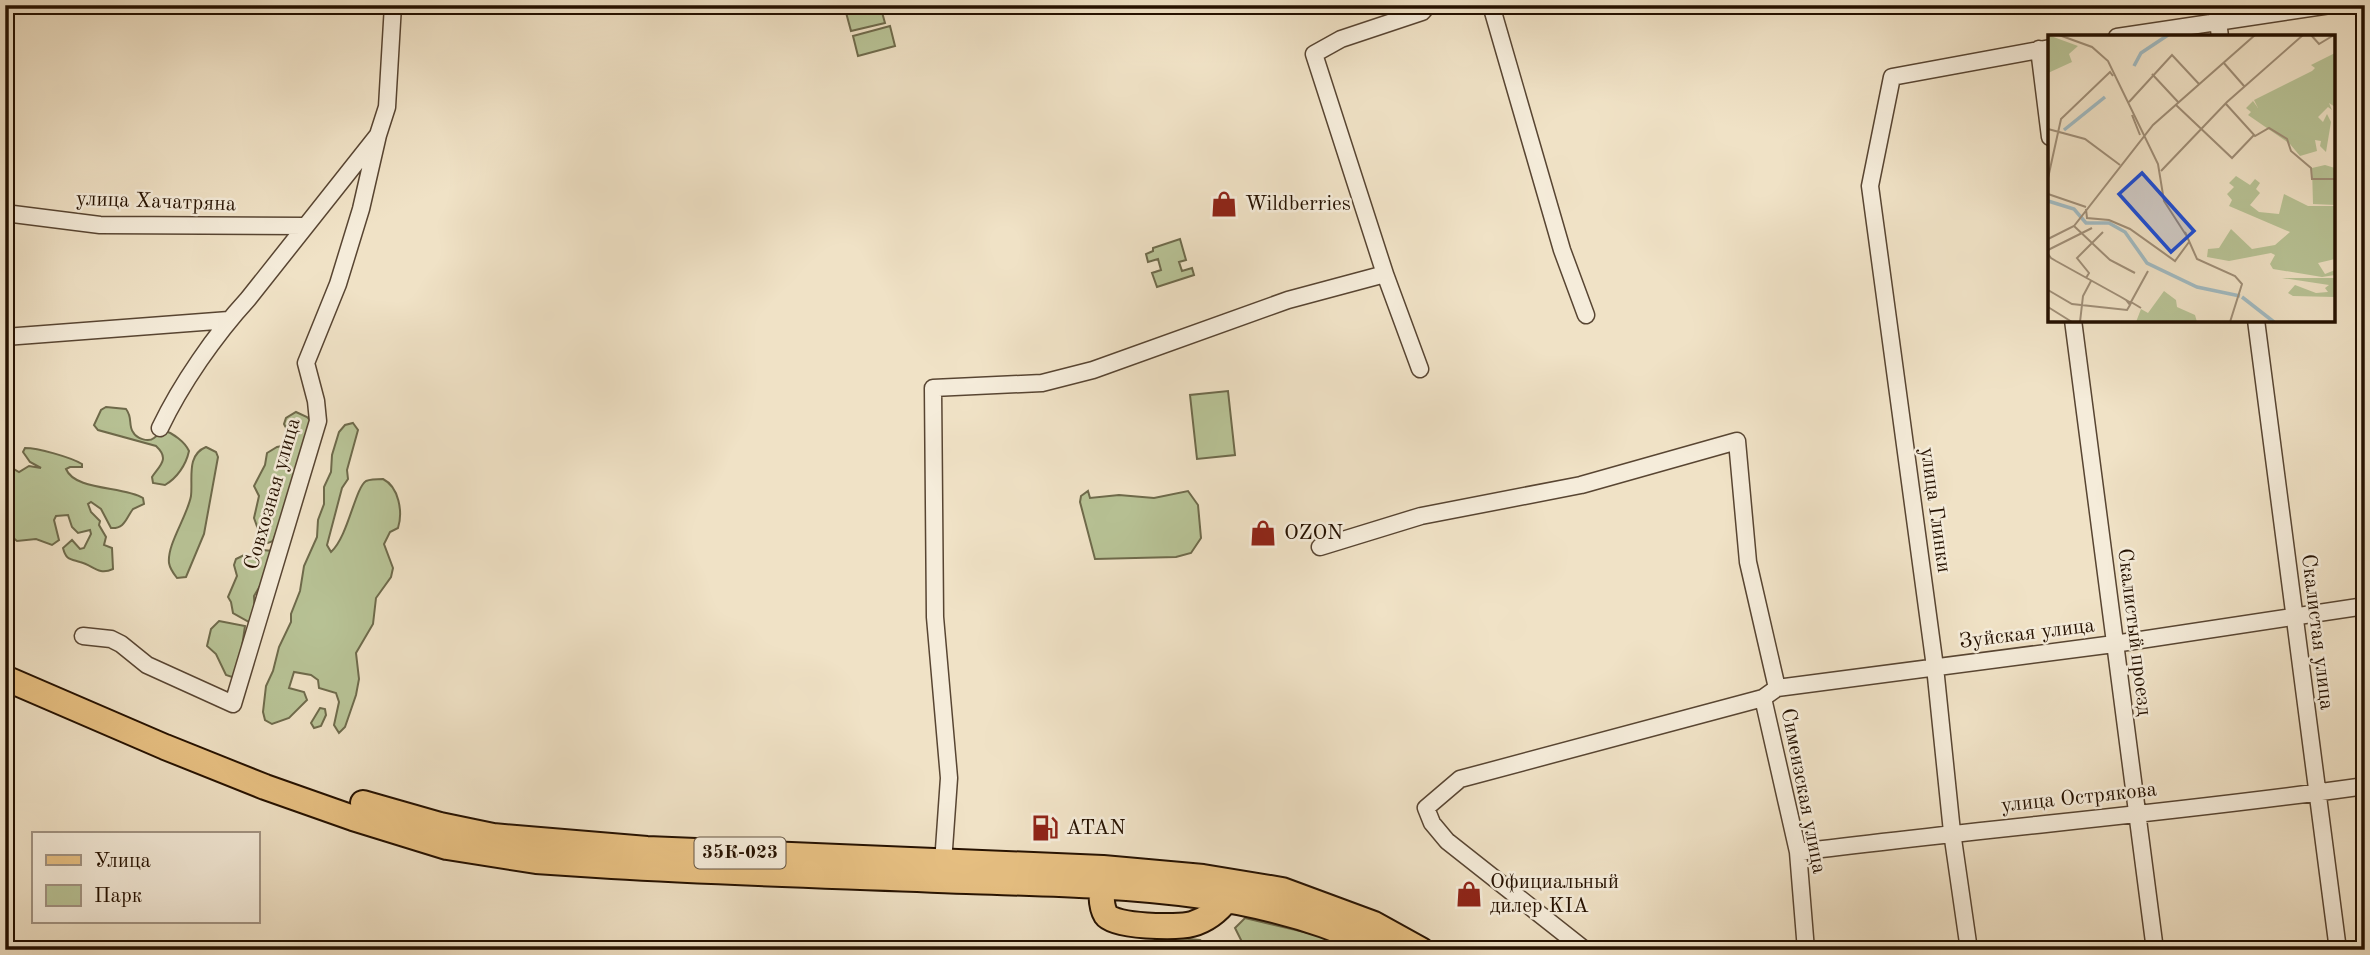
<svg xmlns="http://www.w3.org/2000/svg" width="2370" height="955" font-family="'Old Standard TT',serif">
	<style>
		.green { fill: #b8c396; stroke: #6e6a4b; stroke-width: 2 }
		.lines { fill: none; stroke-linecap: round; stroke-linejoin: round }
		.minor-casing { stroke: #584532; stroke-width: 19 }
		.primary-casing { stroke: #251100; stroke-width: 28 }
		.minor { stroke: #f5ecda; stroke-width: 16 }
		.primary { stroke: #e8c183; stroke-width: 24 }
		.labels { text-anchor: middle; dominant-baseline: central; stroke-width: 5; stroke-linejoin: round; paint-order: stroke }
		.shield { fill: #f5ecda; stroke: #635341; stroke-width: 2 }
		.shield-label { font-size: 19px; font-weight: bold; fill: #251100 }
		.street-label { font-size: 21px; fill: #251100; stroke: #f5ecda }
		.poi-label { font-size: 21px; fill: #251100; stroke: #f5ecda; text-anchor: start }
		.inset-river { fill: none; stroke: #a1bac1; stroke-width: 3.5 }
		.inset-road { fill: none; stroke: #9f8e77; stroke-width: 2 }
		.view { fill: #1d4ed8; fill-opacity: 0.15; stroke: #1d4ed8; stroke-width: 3.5 }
		.inset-edge { fill: none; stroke: #251100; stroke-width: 3.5 }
	</style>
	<rect width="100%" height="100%" fill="#f0e2c6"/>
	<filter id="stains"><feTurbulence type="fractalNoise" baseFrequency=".00286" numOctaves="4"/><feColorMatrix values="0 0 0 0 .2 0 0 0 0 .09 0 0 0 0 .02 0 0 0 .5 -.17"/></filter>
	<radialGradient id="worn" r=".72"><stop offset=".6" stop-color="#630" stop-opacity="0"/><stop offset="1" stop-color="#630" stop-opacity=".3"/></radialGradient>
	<path class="green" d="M 844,5 L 880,5 L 885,23 L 851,31 Z
		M 890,26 L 895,46 L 858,56 L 853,36 Z
		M 1180,239 L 1186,260 L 1179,262 L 1182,271 L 1192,268 L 1194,275 L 1157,287 L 1152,273 L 1161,270 L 1158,259 L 1148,262 L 1146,254 L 1153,251 L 1153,248 Z
		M 1228,391 L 1235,455 L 1197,459 L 1190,395 Z
		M 106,407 L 126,409 C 133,418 128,425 133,432 C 136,438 148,443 154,438 C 157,436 160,432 163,430 C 173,433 185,442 189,451 C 186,465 177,478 165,485 L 153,483 L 152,477 C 160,465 170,459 156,446 L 98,430 L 94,425 L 101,410 Z
		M 296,412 L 307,417 L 315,425 C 302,465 288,503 273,541 L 268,543 L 262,540 L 254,518 L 259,496 L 254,486 L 265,465 L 267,453 L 277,447 L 288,445 C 293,436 288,432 284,424 L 286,418 Z
		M 353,423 L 358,430 L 347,470 L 348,479 L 342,488 L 327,545 L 331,552 C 348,537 355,488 366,481 C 371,479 378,479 383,479 C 399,487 403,512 398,528 L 390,532 L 384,544 L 393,568 L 391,577 L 376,598 L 373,624 L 356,653 L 359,679 L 356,695 L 345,727 L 339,733 L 334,725 L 339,702 L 336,693 L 319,688 L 318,680 L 311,675 L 294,672 L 289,688 L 304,692 L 307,700 L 289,718 L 272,724 L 265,720 L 263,712 L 266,686 L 273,671 L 279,647 L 291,622 L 291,614 L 300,591 L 304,566 L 317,537 L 318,520 L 324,504 L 324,487 L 331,472 L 332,455 L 339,432 L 345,425 Z
		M 206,447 L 216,452 L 218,457 L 204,534 L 186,577 L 177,578 C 173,573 170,569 169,563 C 167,544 187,517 191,496 C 193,479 186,455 206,447 Z
		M 25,448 C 38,448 70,457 82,464 L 82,467 L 70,467 L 66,469 C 75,491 124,486 143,498 L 144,504 L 133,509 C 126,518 125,529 111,528 L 101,509 L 91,502 L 88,504 L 91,512 L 100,521 L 99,525 L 106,537 L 104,545 L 112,548 L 113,569 C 98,576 93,565 80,562 C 70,559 66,560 63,548 L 72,540 L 80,549 L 84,548 L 91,534 L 90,530 L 78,533 L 72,527 L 68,515 L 56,516 L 54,520 L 59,540 L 52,545 L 36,539 L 17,541 L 5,531 L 5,464 L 19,472 L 29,466 L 41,468 L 30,462 L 23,452 Z
		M 1088,491 L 1090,498 L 1119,495 L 1154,498 L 1188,491 L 1198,505 L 1201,538 L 1191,553 L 1176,557 L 1095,559 L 1080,502 L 1081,496 Z
		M 262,550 L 273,551 L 263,581 L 254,596 L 255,623 L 249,622 L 233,613 L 231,602 L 228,597 L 237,576 L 234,565 L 236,559 L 246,554 L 252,556 Z
		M 219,621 L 245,626 L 238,675 L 232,677 L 226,675 L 216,654 L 207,646 L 211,629 Z
		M 320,708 L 325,709 L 326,715 L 321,726 L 314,728 L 311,723 Z
		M 1245,918 L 1317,935 L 1356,950 L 1246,950 L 1235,928 Z
		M 1155,936 L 1200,940 L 1214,950 L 1154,950 Z"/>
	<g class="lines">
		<g class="minor-casing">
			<path id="minor" d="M 1491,5 L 1562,250 L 1586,315
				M 2216,5 L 2220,37
				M 2117,37 L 2330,5
				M 2039,49 L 2050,137
				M 5,213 L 100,225 L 305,226
				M 1385,274 L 1420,369
				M 2073,320 L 2155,950
				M 2256,320 L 2338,950
				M 5,337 L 229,320
				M 160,428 C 181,384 215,335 248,299 L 378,135 L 387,107 L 393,5
				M 1320,547 L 1421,516 L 1581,485 L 1737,441 L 1748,562 L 1777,688 L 1763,698 L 1798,852 L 1806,950
				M 83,636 L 111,639 L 121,644 L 147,665 L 233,704 L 318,421 L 316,401 L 306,363 L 338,284 L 361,209 L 378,135
				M 1777,688 L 2114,644 L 2365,606
				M 1798,852 C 1987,828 2176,813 2365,786
				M 943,863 L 949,778 L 935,617 L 933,388 L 1042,383 L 1093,370 L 1288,300 L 1385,274 L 1314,54 L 1341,39 L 1422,12 L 1428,5
				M 1585,950 L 1447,841 L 1432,823 L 1426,808 L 1460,779 L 1763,698
				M 1969,950 L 1952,832 L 1935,667 L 1870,186 L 1892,77 L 2050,48"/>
		</g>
		<g class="primary-casing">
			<path id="primary" d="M 5,678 L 165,747 L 265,787 L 353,818 L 447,847 L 536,861 L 612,866 C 730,873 849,876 967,881 C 1107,886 1255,885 1383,950
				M 363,803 L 440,825 L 493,836 L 647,849 L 1103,868 L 1203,877 L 1282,890 L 1374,924 L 1421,950
				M 1103,871 C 1102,883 1099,904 1106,915 C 1114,927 1177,928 1192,924 C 1206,920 1218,911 1227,899"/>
		</g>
		<use href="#minor" class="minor"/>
		<use href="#primary" class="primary"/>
	</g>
	<defs>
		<g id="shop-bare" transform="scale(2.1)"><path d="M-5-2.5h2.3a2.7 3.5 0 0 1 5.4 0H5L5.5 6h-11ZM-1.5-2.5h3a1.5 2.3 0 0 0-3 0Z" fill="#8f2418" stroke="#f5ecda" stroke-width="2.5" paint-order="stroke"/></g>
		<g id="fuel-bare" transform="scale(2.1)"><path d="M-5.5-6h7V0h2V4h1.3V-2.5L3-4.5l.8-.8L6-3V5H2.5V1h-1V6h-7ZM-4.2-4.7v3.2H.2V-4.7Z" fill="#8f2418" stroke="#f5ecda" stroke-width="2.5" paint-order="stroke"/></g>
	</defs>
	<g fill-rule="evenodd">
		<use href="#shop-bare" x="1224" y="204"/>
		<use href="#shop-bare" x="1263" y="533"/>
		<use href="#fuel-bare" x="1045" y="828"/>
		<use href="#shop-bare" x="1469" y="894"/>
	</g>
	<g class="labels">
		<rect class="shield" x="694.5" y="837.5" width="91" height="31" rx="5"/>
		<g class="shield-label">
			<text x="740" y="853">35К-023</text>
		</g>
		<g class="street-label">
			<text transform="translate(156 202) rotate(2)">улица Хачатряна</text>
			<text transform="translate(273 494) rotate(-74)">Совхозная улица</text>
			<text transform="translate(1935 510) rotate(82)">улица Глинки</text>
			<text transform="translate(2134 632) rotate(83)">Скалистый проезд</text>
			<text transform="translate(2317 632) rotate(83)">Скалистая улица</text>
			<text transform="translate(2027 634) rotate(-7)">Зуйская улица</text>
			<text transform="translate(1803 791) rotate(79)">Симеизская улица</text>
			<text transform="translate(2079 798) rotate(-6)">улица Острякова</text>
		</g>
		<g class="poi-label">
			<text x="1245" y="204">Wildberries</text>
			<text x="1284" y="533">OZON</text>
			<text x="1066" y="828">ATAN</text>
			<text x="1490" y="882">Официальный<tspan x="1490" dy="24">дилер KIA</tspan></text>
		</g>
	</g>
	<g transform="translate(2048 35)">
		<rect width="287" height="287" fill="#f0e2c6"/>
		<path d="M 0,0 L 30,11 L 21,19 L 24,27 L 0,38 ZM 287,18 L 287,72 L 281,68 L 284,75 L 280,72 L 270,82 L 275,87 L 279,79 L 283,87 L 278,117 L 272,111 L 273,106 L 267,105 L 269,116 L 252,121 L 242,109 L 200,80 L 203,77 L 198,73 L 205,66 L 210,73 L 206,65 L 264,36 L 267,33 L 263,30 ZM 277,130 L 287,133 L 287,170 L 265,169 L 264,133 ZM 188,141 L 202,150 L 207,144 L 212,148 L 208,154 L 212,158 L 202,170 L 211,177 L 231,179 L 236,159 L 260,171 L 287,171 L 287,224 L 270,228 L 277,239 L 287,235 L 287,240 L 274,242 L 225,234 L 222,229 L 227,220 L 223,218 L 181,226 L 159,222 L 160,214 L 171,213 L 183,194 L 204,214 L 227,210 L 242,197 L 181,171 L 184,165 L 179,159 L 186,152 L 181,148 ZM 234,243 L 287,243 L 287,262 L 245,261 L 240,258 L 247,250 L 268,258 L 280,257 L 277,253 L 281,250 ZM 116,256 L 128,265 L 129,272 L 147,280 L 149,287 L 88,287 L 93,274 L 100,278 Z" fill="#b8c396"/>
		<path class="inset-river" d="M 86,31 L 93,18 L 120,0M 16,95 L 57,62M 0,166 L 26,174 L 38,188 L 61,188 L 77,197 L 99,228 L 149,252 L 192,261M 194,262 L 226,287"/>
		<path class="inset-road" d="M 11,0 L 44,12 L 60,26 L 110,129 L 116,166 L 138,200M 263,0 L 271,9 L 286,0M 175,27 L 196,51M 104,39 L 131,68M 81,67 L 124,20 L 151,49M 178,69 L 207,101 L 221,93 L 239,104 L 243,116 L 263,133 L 264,144 L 287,144M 128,70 L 184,123 L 206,100M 84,80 L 92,100M 0,94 L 37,104 L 72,130M 113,136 L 179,67 L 255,0M 0,143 L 13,84 L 62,37 L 65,41M 0,159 L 38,172M 38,174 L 39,183 L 61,185 L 82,194 L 127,226 L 141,207M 26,191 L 62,225 L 87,238M 137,197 L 149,224 L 187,241 L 194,249 L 182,287M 0,204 L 26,191 L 105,90 L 207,0M 0,215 L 44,193M 0,219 L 3,223 L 8,226 L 73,262 L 83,268 L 82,270 L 78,265M 38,243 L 41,238 L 29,223 L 55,197M 0,255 L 24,269 L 79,275 L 82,270M 0,272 L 24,287M 93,273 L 83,267 L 100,236M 32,287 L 35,261 L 43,246"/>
		<path class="view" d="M 94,138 L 146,196 L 123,217 L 71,159 Z"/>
		<rect width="287" height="287" class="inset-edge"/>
	</g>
	<rect width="2370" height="955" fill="none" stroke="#f0e2c6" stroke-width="28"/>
	<rect x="7" y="7" width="2356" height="941" fill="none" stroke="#251100" stroke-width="3.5"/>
	<rect x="14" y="14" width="2342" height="927" fill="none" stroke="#251100" stroke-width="2"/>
	<rect x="32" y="832" width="228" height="91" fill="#f5ecda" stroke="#a29483" stroke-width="2"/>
	<rect x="46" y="855" width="35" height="10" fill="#e8c183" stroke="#a29483" stroke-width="2"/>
	<text x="94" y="867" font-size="21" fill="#251100">Улица</text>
	<rect x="46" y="885" width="35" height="21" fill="#b8c396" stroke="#a29483" stroke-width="2"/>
	<text x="94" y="902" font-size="21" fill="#251100">Парк</text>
	<rect width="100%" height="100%" filter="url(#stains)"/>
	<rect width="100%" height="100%" fill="url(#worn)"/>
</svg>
